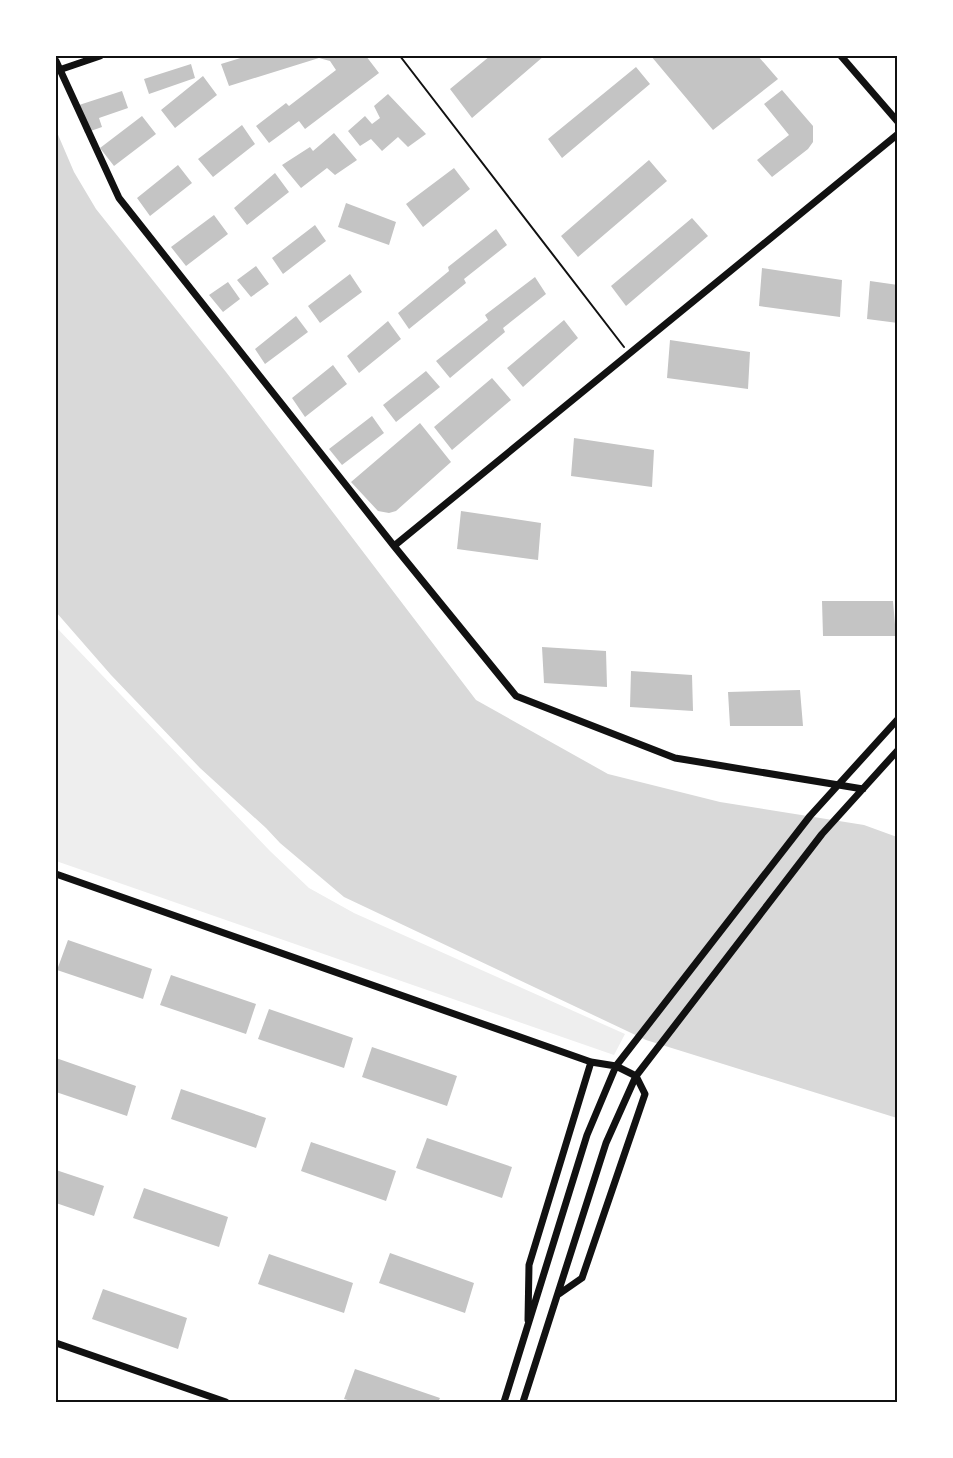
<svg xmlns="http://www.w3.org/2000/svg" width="953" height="1458" font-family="'Asap Condensed',sans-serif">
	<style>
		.green { fill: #eee }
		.water { fill: #d9d9d9 }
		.building { fill: #c4c4c4 }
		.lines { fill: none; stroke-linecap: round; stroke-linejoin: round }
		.service { stroke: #111; stroke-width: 2 }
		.tertiary { stroke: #111; stroke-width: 7 }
		.neatline { fill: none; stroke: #111; stroke-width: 2 }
	</style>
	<rect width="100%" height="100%" fill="#fff"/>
	<path class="green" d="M 56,627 L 270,851 L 309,888 L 354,913 L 625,1034 L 614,1055 L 56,861 Z"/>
	<path class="water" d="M 56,130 L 74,172 L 96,209 L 226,372 L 476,700 L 608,774 L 720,802 L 864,825 L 897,837 L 897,1118 L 646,1040 L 344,897 L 280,843 L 266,828 L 200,768 L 111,675 L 56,612 Z"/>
	<path class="building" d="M 247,56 L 366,56 L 379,73 L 305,129 L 299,121 L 269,143 L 256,126 L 286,103 L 289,106 L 336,70 L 330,61 L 319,58 L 229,86 L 221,64 Z
		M 490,56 L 544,56 L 472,118 L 450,89 Z
		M 651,56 L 758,56 L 778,79 L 713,130 Z
		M 191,64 L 195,78 L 149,94 L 144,79 Z
		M 636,67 L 650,84 L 562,158 L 548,139 Z
		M 203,76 L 217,95 L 175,128 L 161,110 Z
		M 782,90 L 813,126 L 813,142 L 808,149 L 772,177 L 757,160 L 789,135 L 764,104 Z
		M 122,91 L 128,108 L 99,118 L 102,127 L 85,133 L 76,106 Z
		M 388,94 L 426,134 L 408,147 L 398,137 L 382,151 L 371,139 L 360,146 L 348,131 L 365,116 L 372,124 L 380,118 L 374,106 Z
		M 142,116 L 156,134 L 114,166 L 100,148 Z
		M 242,125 L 255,144 L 213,177 L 198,159 Z
		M 334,133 L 357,160 L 335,175 L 327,168 L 301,188 L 282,165 L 310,147 L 313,151 Z
		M 649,160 L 667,181 L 578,257 L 561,236 Z
		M 178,165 L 192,183 L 150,216 L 137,198 Z
		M 454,168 L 470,189 L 423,227 L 406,204 Z
		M 275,173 L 289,192 L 247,225 L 234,208 Z
		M 346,203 L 396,222 L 389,245 L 338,227 Z
		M 214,215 L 228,234 L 186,266 L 171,247 Z
		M 692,218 L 708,236 L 626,306 L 611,286 Z
		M 315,225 L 326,241 L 283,274 L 272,258 Z
		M 496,229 L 507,245 L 464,279 L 466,283 L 409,329 L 398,313 L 449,271 L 448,267 Z
		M 256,266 L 269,284 L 251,297 L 237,280 Z
		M 762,268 L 842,280 L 840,317 L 759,306 Z
		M 350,274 L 362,292 L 320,323 L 308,306 Z
		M 535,277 L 546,294 L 503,328 L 505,332 L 450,378 L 436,361 L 488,320 L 485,315 Z
		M 870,281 L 898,285 L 898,323 L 867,319 Z
		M 228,282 L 240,299 L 223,312 L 209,295 Z
		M 296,316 L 308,332 L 265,364 L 255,349 Z
		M 564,320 L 578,338 L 523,387 L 507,368 Z
		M 388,321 L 401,339 L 359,373 L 347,356 Z
		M 670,340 L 750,352 L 748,389 L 667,378 Z
		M 333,365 L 347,384 L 305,417 L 292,398 Z
		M 426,371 L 440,387 L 396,422 L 383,405 Z
		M 492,378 L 511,400 L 452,450 L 434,427 Z
		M 372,416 L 384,433 L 342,465 L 329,449 Z
		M 420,423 L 451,462 L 396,511 L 389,513 L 378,511 L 351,482 Z
		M 574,438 L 654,450 L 652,487 L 571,476 Z
		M 461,511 L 541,523 L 538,560 L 457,549 Z
		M 822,601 L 893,601 L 896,636 L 823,636 Z
		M 542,647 L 606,651 L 607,687 L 544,683 Z
		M 631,671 L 692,675 L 693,711 L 630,707 Z
		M 800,690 L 803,726 L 730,726 L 728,692 Z
		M 68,940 L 152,969 L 143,999 L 57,970 Z
		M 171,975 L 256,1004 L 246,1034 L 160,1005 Z
		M 269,1009 L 353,1038 L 344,1068 L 258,1039 Z
		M 372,1047 L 457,1076 L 447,1106 L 362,1077 Z
		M 56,1058 L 136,1086 L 127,1116 L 56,1092 Z
		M 181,1089 L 266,1118 L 256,1148 L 171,1119 Z
		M 427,1138 L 512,1167 L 502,1198 L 416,1168 Z
		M 311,1142 L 396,1171 L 386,1201 L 301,1171 Z
		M 56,1170 L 104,1186 L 94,1216 L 56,1203 Z
		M 144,1188 L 228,1217 L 219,1247 L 133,1218 Z
		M 390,1253 L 474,1283 L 465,1313 L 379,1283 Z
		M 269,1254 L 353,1283 L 344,1313 L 258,1284 Z
		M 103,1289 L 187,1318 L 178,1349 L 92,1319 Z
		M 355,1369 L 440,1398 L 438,1402 L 355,1402 L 344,1399 Z"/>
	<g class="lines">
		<path class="service" d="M 400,56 L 624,347"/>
		<path class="tertiary" d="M 841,56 L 898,122
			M 56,61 L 119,198 L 394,546 L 516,696 L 675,758 L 863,789
			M 57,65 L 59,70 L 100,56
			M 394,546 L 898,134
			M 56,874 L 591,1062 L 616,1066 L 636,1076
			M 559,1294 L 582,1278 L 645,1094 L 636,1076
			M 528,1320 L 529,1265 L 591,1062
			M 56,1343 L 226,1402
			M 504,1402 L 587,1135 L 616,1066 L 810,816 L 898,719
			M 523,1402 L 606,1143 L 636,1076 L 822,834 L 898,750"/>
	</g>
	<rect width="953" height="1458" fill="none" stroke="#ffffff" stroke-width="114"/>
	<rect x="57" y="57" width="839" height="1344" class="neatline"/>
</svg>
